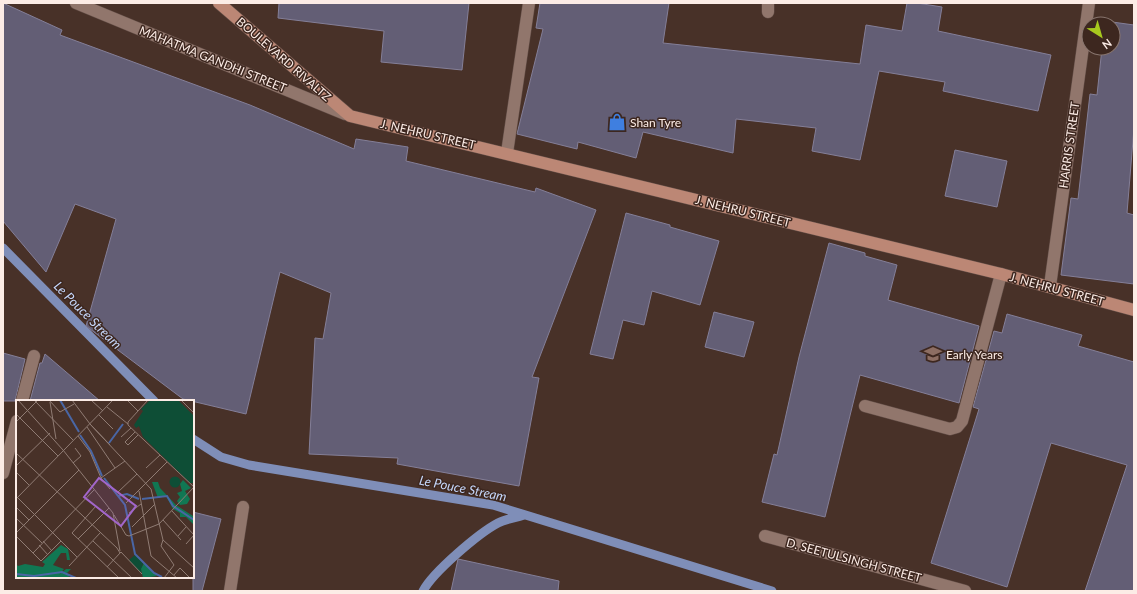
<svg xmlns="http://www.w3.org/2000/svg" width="1137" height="594" font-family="Lato,sans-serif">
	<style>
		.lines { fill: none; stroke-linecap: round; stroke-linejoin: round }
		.stream { stroke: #7f8eb8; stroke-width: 9 }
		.building { fill: #635e75; stroke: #847f98 }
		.minor-casing { stroke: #644f48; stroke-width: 13 }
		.major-casing { stroke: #644f48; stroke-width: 13 }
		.minor { stroke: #91766c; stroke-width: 12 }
		.major { stroke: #bc8775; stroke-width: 12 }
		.labels { text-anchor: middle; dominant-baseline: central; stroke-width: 3; stroke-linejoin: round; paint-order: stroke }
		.street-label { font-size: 12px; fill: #fcece6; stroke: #3d271f }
		.poi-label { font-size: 12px; fill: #fcece6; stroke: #3d271f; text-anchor: start }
		.water-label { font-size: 13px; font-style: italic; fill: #c5d7fb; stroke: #3d271f }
		.inset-river { fill: none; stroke: #4966a5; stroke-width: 2 }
		.inset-road { fill: none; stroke: #907c74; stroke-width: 1 }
		.view { fill: #a266cb; fill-opacity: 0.15; stroke: #a266cb; stroke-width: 2 }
		.inset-edge { fill: none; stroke: #fcece6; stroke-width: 2 }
	</style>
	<rect width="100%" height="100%" fill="#483128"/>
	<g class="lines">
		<path class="stream" d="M 3,248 L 154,401
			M 193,439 L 221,457 L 249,465 L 493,505 L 772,591
			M 423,591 C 433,572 479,533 498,523 C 506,519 517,517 525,515"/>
	</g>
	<path class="building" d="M 3,3 L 62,30 L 60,35 L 250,105 L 354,149 L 356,139 L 408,147 L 406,161 L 535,192 L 536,188 L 596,210 L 532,377 L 539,378 L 519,486 L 397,464 L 398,458 L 309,454 L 315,338 L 323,339 L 331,293 L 280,272 L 246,414 L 183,399 L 86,326 L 116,219 L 75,204 L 46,272 L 3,221 Z
		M 279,3 L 469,3 L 462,70 L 381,62 L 384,31 L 278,18 Z
		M 540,3 L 669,3 L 663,43 L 860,64 L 866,25 L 902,31 L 907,3 L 917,3 L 942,7 L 938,31 L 1051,55 L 1038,111 L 943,91 L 945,82 L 879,71 L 860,160 L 812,151 L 816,128 L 736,119 L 733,153 L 643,132 L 636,158 L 578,142 L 577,149 L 517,134 L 543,29 L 536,28 Z
		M 1105,21 L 1134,25 L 1134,128 L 1127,213 L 1134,215 L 1134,284 L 1061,275 L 1071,198 L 1078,199 L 1090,94 L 1097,95 L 1102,48 L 1113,48 L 1113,24 L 1105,24 Z
		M 955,150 L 1007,161 L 997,207 L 945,196 Z
		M 626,213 L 670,225 L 670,227 L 719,241 L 700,305 L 652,291 L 644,325 L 623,320 L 613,359 L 590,354 Z
		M 829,243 L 865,253 L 865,256 L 897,265 L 888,300 L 979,326 L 959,403 L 860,375 L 825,517 L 762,502 L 774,454 L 777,455 L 799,357 Z
		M 714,312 L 754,322 L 744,357 L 705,347 Z
		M 1007,314 L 1082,335 L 1078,346 L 1134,362 L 1134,591 L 1085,591 L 1127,465 L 1051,443 L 1007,587 L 931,563 L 979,409 L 973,407 L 994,331 L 1002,333 Z
		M 3,353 L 25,359 L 15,401 L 3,401 Z
		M 45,354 L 100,401 L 30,401 L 40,363 L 42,363 Z
		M 193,512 L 221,519 L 202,591 L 193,591 Z
		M 458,559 L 559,581 L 558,591 L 451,591 Z"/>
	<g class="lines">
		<g class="minor-casing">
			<path id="minor" d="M 76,3 L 345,114
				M 768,12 L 768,3
				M 507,153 L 529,3
				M 1050,286 L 1089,3
				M 22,401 L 34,356
				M 865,406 L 950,429 L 957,427 L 962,421 L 1001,274
				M 3,473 L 17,421
				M 765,536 L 965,591
				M 230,591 L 243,507"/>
		</g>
		<g class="major-casing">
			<path id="major" d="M 219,3 L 350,116 L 1001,274 L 1134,310"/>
		</g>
		<use href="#minor" class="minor"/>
		<use href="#major" class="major"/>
	</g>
	<defs>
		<g id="shop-bare" transform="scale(1.38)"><path d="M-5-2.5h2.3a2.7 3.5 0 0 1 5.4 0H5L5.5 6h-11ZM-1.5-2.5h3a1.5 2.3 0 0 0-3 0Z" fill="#3f7fe0" stroke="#3d271f" stroke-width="2.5" paint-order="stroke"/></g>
		<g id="school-bare" transform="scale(1.38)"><path d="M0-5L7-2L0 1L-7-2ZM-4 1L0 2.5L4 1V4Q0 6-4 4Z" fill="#8d6e63" stroke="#3d271f" stroke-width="2.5" paint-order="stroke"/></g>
	</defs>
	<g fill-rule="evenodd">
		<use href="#shop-bare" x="617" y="122"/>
		<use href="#school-bare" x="933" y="354"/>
	</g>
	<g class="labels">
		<g class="street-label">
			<text transform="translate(213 59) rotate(22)">MAHATMA GANDHI STREET</text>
			<text transform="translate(284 59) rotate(41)">BOULEVARD RIVALTZ</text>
			<text transform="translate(428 134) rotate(13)">J. NEHRU STREET</text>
			<text transform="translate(1069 145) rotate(-82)">HARRIS STREET</text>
			<text transform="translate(743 211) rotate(14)">J. NEHRU STREET</text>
			<text transform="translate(1057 289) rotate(15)">J. NEHRU STREET</text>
			<text transform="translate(854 560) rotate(15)">D. SEETULSINGH STREET</text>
		</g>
		<g class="poi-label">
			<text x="630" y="122">Shan Tyre</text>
			<text x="946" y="354">Early Years</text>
		</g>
		<g class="water-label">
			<text transform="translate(88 315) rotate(45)">Le Pouce Stream</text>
			<text transform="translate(463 488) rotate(11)">Le Pouce Stream</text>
		</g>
	</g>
	<g transform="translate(16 400)">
		<rect width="178" height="178" fill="#483128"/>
		<path d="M 134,0 L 162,0 L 178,16 L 178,83 L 174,83 L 127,37 L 123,26 L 120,28 L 118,25 L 127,11 L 125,9 ZM153.5 82a5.5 5.5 0 1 1 11 0a5.5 5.5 0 1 1-11 0ZM 119,155 L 127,163 L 125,173 L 113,160 Z" fill="#0e4e36"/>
		<path d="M 167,80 L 175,88 L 169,91 L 174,99 L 171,104 L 164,105 L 161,101 L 164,97 L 161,93 L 166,91 L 164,84 ZM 136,82 L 142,82 L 144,88 L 160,105 L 177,116 L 178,125 L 170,117 L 164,117 L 164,113 L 157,109 L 150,96 L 142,98 ZM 45,145 L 52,149 L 54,160 L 51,160 L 50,153 L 45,153 L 37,165 L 48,169 L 43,175 L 50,169 L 55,169 L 51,173 L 54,178 L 0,178 L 0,164 L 2,166 L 9,164 L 27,167 L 29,164 L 26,162 ZM 128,163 L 141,176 L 127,178 L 125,169 Z" fill="#117753"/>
		<path class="inset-river" d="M 44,0 L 63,32M 64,35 L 75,51 L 86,76M 93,43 L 107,24M 88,78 L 109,105 L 119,154 L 138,173 L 146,177M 102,96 L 111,94 L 123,99M 126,99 L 151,96 L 157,106 L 178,120M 0,174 L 18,176 L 46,172 L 60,178"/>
		<path class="inset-road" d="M 2,0 L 47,50M 18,0 L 57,40M 33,0 L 44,12 L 58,4M 56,0 L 74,24M 75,0 L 87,11M 111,0 L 122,11 L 112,22 L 112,25 L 178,87M 165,0 L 178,13M 34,2 L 40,39M 91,7 L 112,24M 122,11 L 132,0M 0,14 L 42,56M 83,15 L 97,29M 0,22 L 22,0M 71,27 L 99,68M 119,32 L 109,42 L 112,45 L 122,35M 62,36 L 74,52 L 85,78 L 94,89M 105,37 L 115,28M 94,45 L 74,24 L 135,89 L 147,140 L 178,168M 47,50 L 97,113 L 104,151M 0,53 L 101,148 L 104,153M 57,63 L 65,56 L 59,48M 0,66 L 34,33M 130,68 L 144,55M 0,72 L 13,85M 85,78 L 109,61M 123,91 L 135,156 L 161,178M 102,92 L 121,74M 0,96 L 61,157M 0,99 L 97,0M 110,103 L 151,62M 80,106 L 56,133 L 103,178M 0,107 L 13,120M 156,111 L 178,135M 113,113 L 125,104M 98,115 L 110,135 L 113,136 L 143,124 L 178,87M 0,118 L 26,143M 147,120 L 165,140M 116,127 L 139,104M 0,133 L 63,70M 0,136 L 25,161 L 45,141M 162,136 L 170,127M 62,139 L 93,108M 147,140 L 145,146 L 158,165 L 148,178M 27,141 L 36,151M 77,141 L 116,178M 170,144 L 178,135M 23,145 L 32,155M 17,153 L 78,90M 53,166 L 85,132M 91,167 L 105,152 L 126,174M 158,175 L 164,168 L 174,178"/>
		<path class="view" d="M 83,78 L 120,106 L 105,126 L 68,97 Z"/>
		<rect width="178" height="178" class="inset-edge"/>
	</g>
	<rect width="1137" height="594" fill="none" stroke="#fcece6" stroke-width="8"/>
	<g transform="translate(1101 36) rotate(143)"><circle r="19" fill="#3d271f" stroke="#89766f"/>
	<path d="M0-3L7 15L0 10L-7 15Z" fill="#a7c81e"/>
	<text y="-6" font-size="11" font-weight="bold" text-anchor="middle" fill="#fcece6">N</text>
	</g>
</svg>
